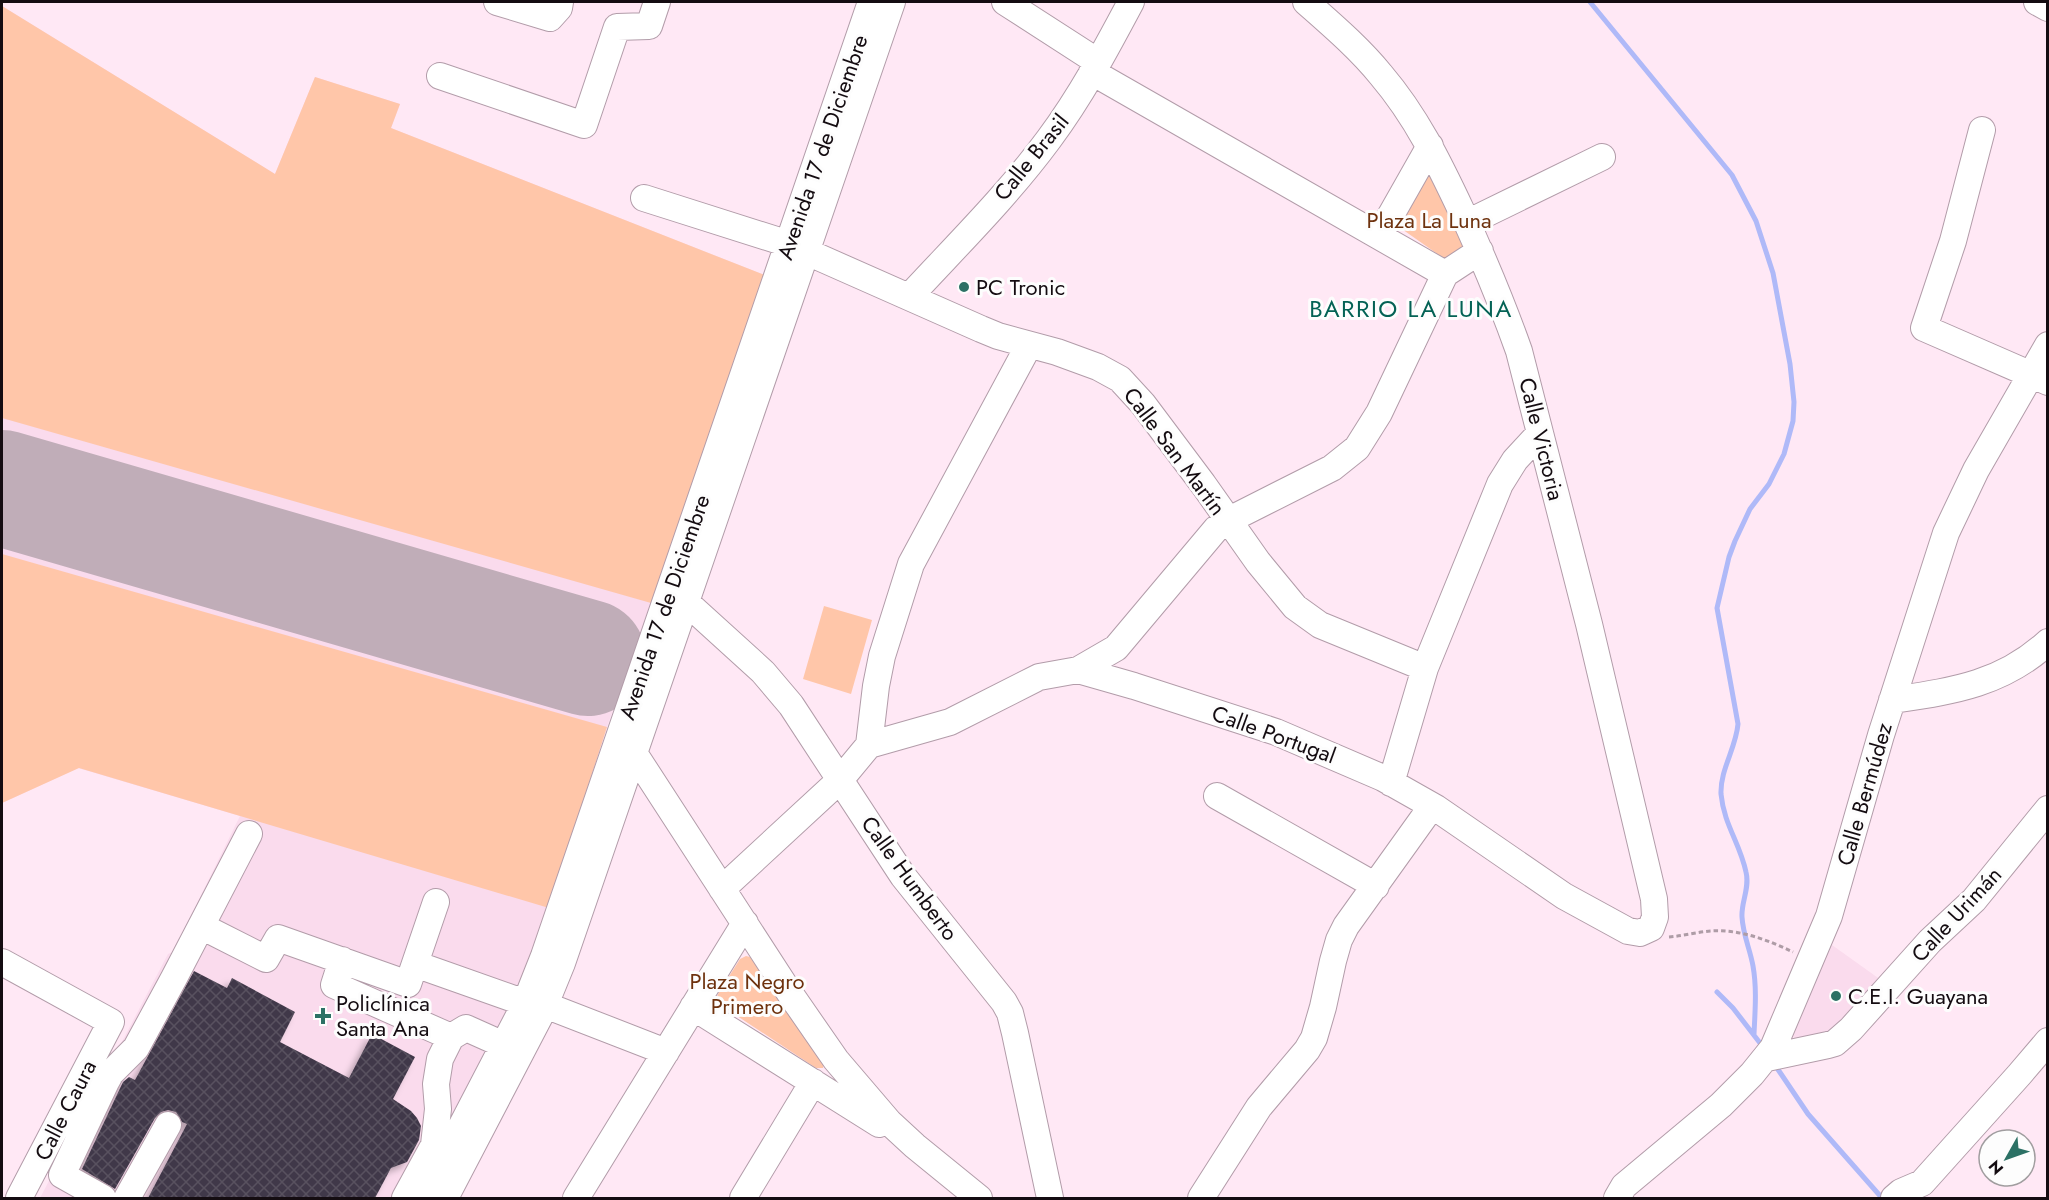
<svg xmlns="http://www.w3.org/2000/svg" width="2049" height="1200" font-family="Jost,sans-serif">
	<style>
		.built { fill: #fadbed }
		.green { fill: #ffc6a9 }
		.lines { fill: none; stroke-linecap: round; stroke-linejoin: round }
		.stream { stroke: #afb9f8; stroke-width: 5 }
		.runway { stroke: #c0adb8; stroke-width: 116 }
		.building { fill: url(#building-cross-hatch); filter: url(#shadow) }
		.minor-casing { stroke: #b29ca9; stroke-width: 28 }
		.path { stroke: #ae9ca6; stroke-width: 3; stroke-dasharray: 4.5 3; stroke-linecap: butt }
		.minor { stroke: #fff; stroke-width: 26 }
		.poi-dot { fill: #2c7165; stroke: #fdfdfd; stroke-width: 2 }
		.labels { text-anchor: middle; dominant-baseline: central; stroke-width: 6; stroke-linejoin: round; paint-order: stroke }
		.street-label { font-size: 22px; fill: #140c11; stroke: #fdfdfd }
		.park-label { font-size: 22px; fill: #6e320e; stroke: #fdfdfd }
		.poi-label { font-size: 22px; fill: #140c11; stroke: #fdfdfd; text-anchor: start }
		.neighbourhood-label { font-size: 24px; letter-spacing: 1.5px; fill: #046255; stroke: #fdfdfd }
	</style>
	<defs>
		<pattern id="building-cross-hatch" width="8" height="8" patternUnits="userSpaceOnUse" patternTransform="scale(1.5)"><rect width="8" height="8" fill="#413849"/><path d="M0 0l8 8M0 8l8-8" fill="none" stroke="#59515f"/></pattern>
		<filter id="shadow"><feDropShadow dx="-5.5" dy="5.5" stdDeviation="3" flood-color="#0004"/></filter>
	</defs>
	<rect width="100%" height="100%" fill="#ffe8f5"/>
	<path class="built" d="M 2,6 L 275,174 L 315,77 L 400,104 L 391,128 L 767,276 L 607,727 L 531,968 L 416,1198 L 295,1198 L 267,1183 L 259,1198 L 40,1198 L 168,954 L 173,952 L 240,816 L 78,768 L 2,803 Z
		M 1832,945 L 1881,980 L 1837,1031 L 1796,1041 L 1790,1031 L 1796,1013 Z"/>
	<path class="green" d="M 2,6 L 275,174 L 315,77 L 400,104 L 391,128 L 767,276 L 651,603 L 2,418 Z
		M 1432,173 L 1467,245 L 1446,260 L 1399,227 L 1420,182 Z
		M 2,554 L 607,727 L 549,908 L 79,768 L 2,803 Z
		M 824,606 L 872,620 L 851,694 L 803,679 Z
		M 746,956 L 750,957 L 825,1061 L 823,1068 L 816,1068 L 719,1004 L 716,1000 L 718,994 L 740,959 Z"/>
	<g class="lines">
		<path class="stream" d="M 1590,2 L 1732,175 L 1756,221 L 1773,273 L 1790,364 L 1794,402 L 1793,421 L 1784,454 L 1769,484 L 1750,509 L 1735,541 L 1729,557 L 1717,608 L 1738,724 C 1736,748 1720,770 1721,794 C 1724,825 1740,843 1746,872 C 1750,888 1741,902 1742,917 C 1743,935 1750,949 1753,966 C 1757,988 1755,1012 1754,1034
			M 1717,992 L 1733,1008 L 1760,1043
			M 1777,1068 L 1808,1114 L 1882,1198"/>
		<path class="runway" d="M 2,488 L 588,658"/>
	</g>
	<path class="building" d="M 194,971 L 227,988 L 232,978 L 295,1012 L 280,1042 L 349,1078 L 372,1034 L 415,1057 L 393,1099 L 411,1111 L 417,1118 L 421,1126 L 419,1140 L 407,1162 L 391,1168 L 375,1198 L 148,1198 L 187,1124 L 182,1122 L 176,1112 L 168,1110 L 161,1112 L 155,1118 L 115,1189 L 82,1169 L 123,1082 L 129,1077 L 135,1080 Z"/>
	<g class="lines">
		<g class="minor-casing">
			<path id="minor" d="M 497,2 L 550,18 L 559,8 L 560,2
				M 1005,2 L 1098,62
				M 2037,2 L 2048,8
				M 1092,72 L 1445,274
				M 440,76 L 584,125 L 617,27 L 649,26 L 657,2
				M 1982,130 L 1953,241 L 1924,328 L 2048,382
				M 644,198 L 789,244 L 981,329 L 998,336 L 1057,352 L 1098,367 L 1120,379 L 1143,404 L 1203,484 L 1258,562 L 1295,607 L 1320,625 L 1425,668
				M 1467,223 L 1602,157
				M 1379,236 L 1430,146
				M 909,297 C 956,246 1007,196 1049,139 C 1081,96 1106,49 1131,2
				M 686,602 L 763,672 L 791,705 L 903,876 L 1004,1002 L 1010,1013 L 1015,1033 L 1050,1198
				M 1078,670 L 1116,648 L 1216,529 L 1229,520 L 1332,468 L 1357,448 L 1379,413 L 1445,274 L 1480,251
				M 1892,700 C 1952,691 2001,685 2048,642
				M 869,745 L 950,722 L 1039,677 L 1078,670 L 1134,686 L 1276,732 L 1383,778 L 1436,808 L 1564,896 L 1628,931 L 1640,933 L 1651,928 L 1655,917 L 1654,899 L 1589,624 L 1519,351 C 1502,303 1483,258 1462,212 C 1439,163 1416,116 1381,75 C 1359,48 1332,25 1306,2
				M 634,753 L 791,995 L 836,1060 L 889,1122 L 915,1146 L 979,1198
				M 1391,783 L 1425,668 L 1500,484 L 1515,460 L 1540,433
				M 1217,796 L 1376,886
				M 722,889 L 840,780 L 869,745 L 876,686 L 882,656 L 911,564 L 1029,345
				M 201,926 L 266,959 L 278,938 L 408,984 L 436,902
				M 342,960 L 334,985 L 451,1037
				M 2,962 L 111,1022 L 19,1198
				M 415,964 L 514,999 L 527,998 L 666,1052
				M 693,1007 L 879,1124
				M 1767,1058 L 1828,1045 L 1835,1043 L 1851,1029 L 1930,941 L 1974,900 L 2048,809
				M 103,1198 L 62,1175 L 106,1082 L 111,1073 L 136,1048 L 174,978 L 249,834
				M 127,1198 L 168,1125
				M 405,1198 L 434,1145 L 438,1109 L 436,1084 L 440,1059 L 451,1037 L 466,1028 L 504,1045
				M 424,1198 L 525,1004 L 544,956 L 871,2
				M 445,1198 L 542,1012 L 562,963 L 892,2
				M 576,1198 L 745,923
				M 743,1198 L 813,1082
				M 1201,1198 L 1259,1107 L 1307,1050 L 1314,1038 L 1323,1007 L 1333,961 L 1339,940 L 1346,926 L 1432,806
				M 1617,1198 L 1624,1186 L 1721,1105 L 1752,1074 L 1773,1048 L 1829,916 L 1881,735 L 1946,533 L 1976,470 L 2048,345
				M 1894,1198 L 1901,1192 L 1922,1183 L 2019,1075 L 2048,1041"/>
		</g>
		<path class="path" d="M 1669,937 C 1683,936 1697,932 1711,931 C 1739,929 1768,940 1793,952"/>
		<use href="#minor" class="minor"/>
	</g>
	<g class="poi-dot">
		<circle cx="964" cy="287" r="6"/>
		<circle cx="1836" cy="996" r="6"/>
		<path d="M320 1007h6v6h6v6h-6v6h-6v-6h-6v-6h6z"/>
	</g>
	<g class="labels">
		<g class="street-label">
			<text transform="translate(822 147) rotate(-71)">Avenida 17 de Diciembre</text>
			<text transform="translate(1031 157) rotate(-51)">Calle Brasil</text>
			<text transform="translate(1542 439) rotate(76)">Calle Victoria</text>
			<text transform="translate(1175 451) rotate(53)">Calle San Martín</text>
			<text transform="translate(664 607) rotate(-71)">Avenida 17 de Diciembre</text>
			<text transform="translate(1274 734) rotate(20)">Calle Portugal</text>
			<text transform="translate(1864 794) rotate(-74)">Calle Bermúdez</text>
			<text transform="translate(910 878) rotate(54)">Calle Humberto</text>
			<text transform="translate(1956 914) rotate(-47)">Calle Urimán</text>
			<text transform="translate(65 1110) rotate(-63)">Calle Caura</text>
		</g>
		<g class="park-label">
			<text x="1429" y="220">Plaza La Luna</text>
			<text x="747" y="981">Plaza Negro<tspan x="747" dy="25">Primero</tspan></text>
		</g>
		<g class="poi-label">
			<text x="976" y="287">PC Tronic</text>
			<text x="1848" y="996">C.E.I. Guayana</text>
			<text x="336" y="1003">Policlínica<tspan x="336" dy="25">Santa Ana</tspan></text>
		</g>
		<g class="neighbourhood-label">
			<text x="1411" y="308">BARRIO LA LUNA</text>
		</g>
	</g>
	<rect width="2049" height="1200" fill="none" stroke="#140c11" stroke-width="6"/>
	<g transform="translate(2007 1158) rotate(230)"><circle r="28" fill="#fdfdfd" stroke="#a09d9f" stroke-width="1.5"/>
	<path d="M0-4.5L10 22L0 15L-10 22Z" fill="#2c7165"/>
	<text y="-9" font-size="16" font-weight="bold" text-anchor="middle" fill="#140c11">N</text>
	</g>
</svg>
